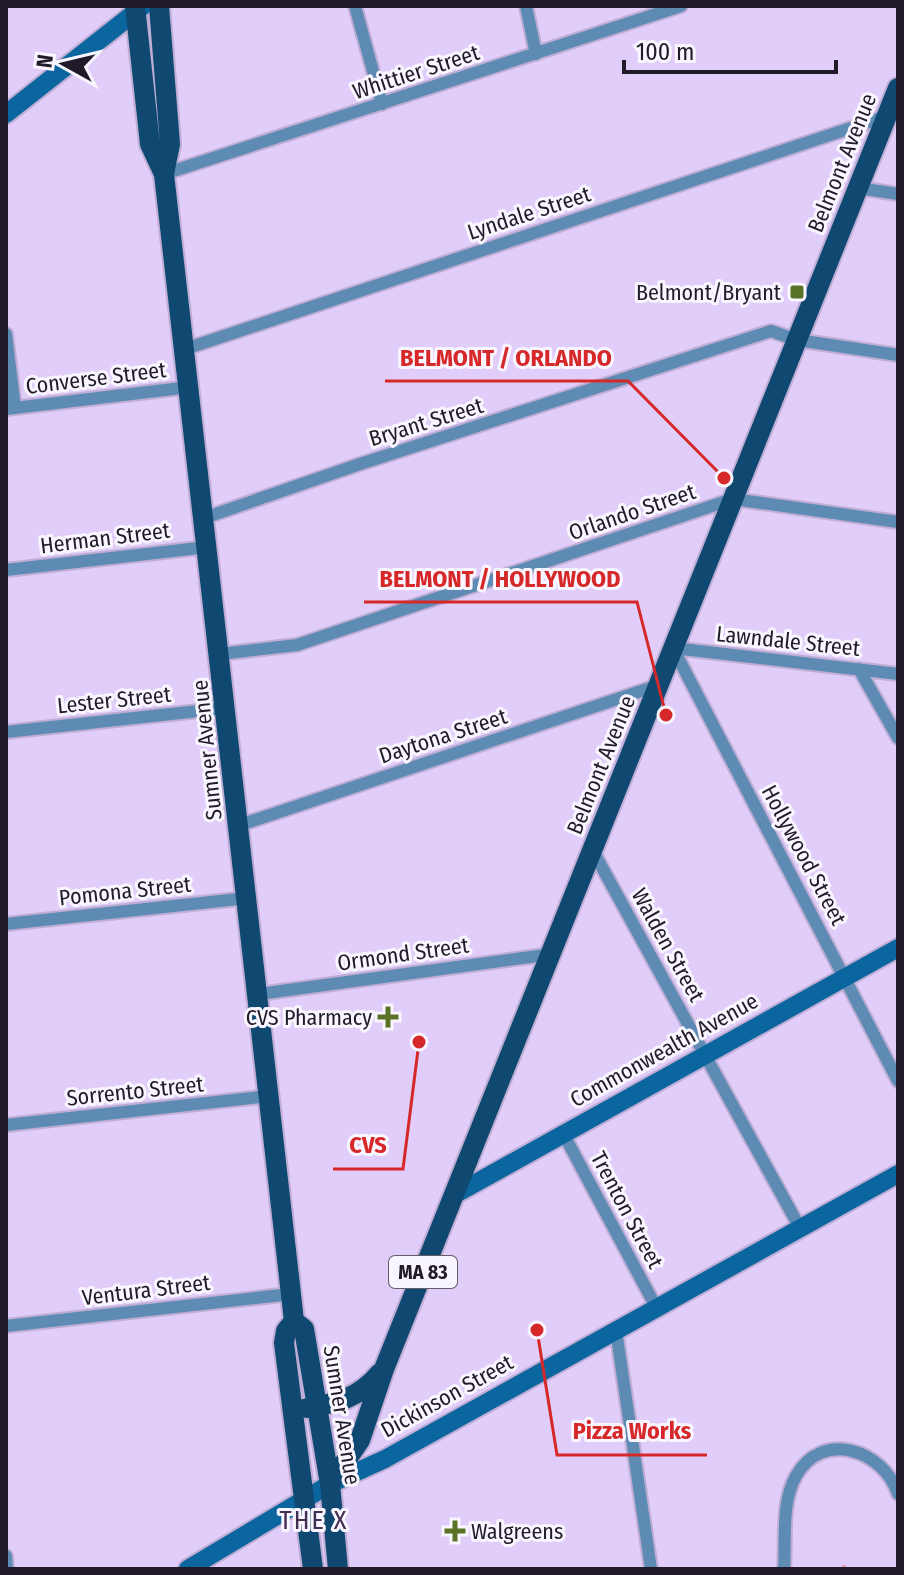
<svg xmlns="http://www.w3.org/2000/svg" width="904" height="1575" font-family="'Fira Sans Condensed',sans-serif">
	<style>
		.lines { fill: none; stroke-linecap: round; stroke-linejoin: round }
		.stream { stroke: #eb8ca2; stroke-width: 4 }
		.street-casing { stroke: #beadd4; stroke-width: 16 }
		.secondary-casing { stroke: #beadd4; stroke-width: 22 }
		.primary-casing { stroke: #beadd4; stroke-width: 24 }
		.street { stroke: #5d8bb4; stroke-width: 12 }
		.secondary { stroke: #0b659f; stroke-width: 18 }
		.primary { stroke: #0f4972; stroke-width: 20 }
		.poi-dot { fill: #597225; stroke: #faf6ff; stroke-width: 3 }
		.labels { text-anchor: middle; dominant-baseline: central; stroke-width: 6; stroke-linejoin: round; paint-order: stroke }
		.shield { fill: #faf6ff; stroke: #625c69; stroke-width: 2 }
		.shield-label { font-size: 20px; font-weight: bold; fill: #211a29 }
		.street-label { font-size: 22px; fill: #211a29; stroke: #faf6ff }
		.poi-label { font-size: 22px; fill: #211a29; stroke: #faf6ff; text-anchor: end }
		.quarter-label { font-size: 26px; letter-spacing: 2px; fill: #402f52; stroke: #faf6ff }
		.leader { fill: none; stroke: #d62828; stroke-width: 3 }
		.callout-dot { fill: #d62828; stroke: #faf6ff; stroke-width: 3 }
		.callout-label { font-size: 24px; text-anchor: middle; font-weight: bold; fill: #d62828; stroke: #faf6ff; stroke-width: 6; stroke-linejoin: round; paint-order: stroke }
	</style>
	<rect width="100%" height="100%" fill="#e1cdf9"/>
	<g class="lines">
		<path class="stream" d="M 844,1569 L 844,1567"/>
		<g class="street-casing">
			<path id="street" d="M 355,6 L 382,104
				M 526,6 L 536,54
				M 164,174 L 681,6
				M 858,188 L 898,194
				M 6,334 L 15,408
				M 185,349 L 887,116
				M 6,409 L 190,387
				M 204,518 L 360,464 L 771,331 L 797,340 L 898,355
				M 6,570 L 208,547
				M 673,648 L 898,1081
				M 673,648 L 898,674
				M 220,654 L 297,645 L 733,499 L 898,522
				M 859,669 L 898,738
				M 6,732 L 226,708
				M 240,825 L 659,685
				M 593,851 L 800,1228
				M 6,924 L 248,898
				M 259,994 L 552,954
				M 6,1125 L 269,1096
				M 563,1133 L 656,1307
				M 6,1326 L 291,1294
				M 616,1330 L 651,1569
				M 6,1556 L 7,1569
				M 784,1569 C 786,1540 781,1502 796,1476 C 822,1429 884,1450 898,1494"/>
		</g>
		<g class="secondary-casing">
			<path id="secondary" d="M 6,114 L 143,6
				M 454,1195 L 898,948
				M 188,1569 L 330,1484 L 385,1459 L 898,1174"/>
		</g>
		<g class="primary-casing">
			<path id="primary" d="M 135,6 L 150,144 L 164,174 L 294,1321 L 304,1329 L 330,1484 L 338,1569
				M 159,6 L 170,144 L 164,174
				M 294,1321 L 286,1331 L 284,1343 L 313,1569
				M 307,1408 C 338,1403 359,1398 380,1373
				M 330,1484 L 360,1440 L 384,1369 L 898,88"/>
		</g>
		<use href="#street" class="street"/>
		<use href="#secondary" class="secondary"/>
		<use href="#primary" class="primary"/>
	</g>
	<g class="poi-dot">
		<rect x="789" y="284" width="16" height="16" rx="4"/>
		<path d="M384 1005h8v8h8v8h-8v8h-8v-8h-8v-8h8z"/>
		<path d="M451 1519h8v8h8v8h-8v8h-8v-8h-8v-8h8z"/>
	</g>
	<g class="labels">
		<rect class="shield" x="389" y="1256" width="68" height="32" rx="6"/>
		<g class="shield-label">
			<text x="423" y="1272">MA 83</text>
		</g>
		<g class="street-label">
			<text transform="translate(416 72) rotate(-18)">Whittier Street</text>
			<text transform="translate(842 163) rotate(-68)">Belmont Avenue</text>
			<text transform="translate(529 213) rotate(-18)">Lyndale Street</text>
			<text transform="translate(96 378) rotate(-7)">Converse Street</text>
			<text transform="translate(426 422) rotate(-17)">Bryant Street</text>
			<text transform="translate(632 512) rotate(-19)">Orlando Street</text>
			<text transform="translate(105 538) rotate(-7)">Herman Street</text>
			<text transform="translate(788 641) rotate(6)">Lawndale Street</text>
			<text transform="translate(114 700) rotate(-6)">Lester Street</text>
			<text transform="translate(443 736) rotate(-18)">Daytona Street</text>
			<text transform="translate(207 750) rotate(-96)">Sumner Avenue</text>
			<text transform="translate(601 765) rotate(-68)">Belmont Avenue</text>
			<text transform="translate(804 855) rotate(62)">Hollywood Street</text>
			<text transform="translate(125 891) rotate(-6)">Pomona Street</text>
			<text transform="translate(668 945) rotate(61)">Walden Street</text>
			<text transform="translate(403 954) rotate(-8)">Ormond Street</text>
			<text transform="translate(664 1050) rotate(-29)">Commonwealth Avenue</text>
			<text transform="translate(135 1091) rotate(-6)">Sorrento Street</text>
			<text transform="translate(627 1210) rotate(62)">Trenton Street</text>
			<text transform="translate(146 1290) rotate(-7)">Ventura Street</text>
			<text transform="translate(447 1396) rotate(-29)">Dickinson Street</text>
			<text transform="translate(342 1415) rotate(81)">Sumner Avenue</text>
		</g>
		<g class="poi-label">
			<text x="781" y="292">Belmont/Bryant</text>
			<text x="372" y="1017">CVS Pharmacy</text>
			<text x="471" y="1531" text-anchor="start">Walgreens</text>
		</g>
		<g class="quarter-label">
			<text x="314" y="1520">THE X</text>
		</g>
	</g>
	<path class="leader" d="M724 478L628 381H385M666 715L637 602H364M419 1042L403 1169H333M537 1330L557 1455H707"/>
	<g class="callout-dot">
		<circle cx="724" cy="478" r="8"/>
		<circle cx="666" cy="715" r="8"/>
		<circle cx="419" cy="1042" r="8"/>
		<circle cx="537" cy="1330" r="8"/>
	</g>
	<g class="callout-label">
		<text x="506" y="366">BELMONT / ORLANDO</text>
		<text x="500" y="587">BELMONT / HOLLYWOOD</text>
		<text x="368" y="1153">CVS</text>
		<text x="632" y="1439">Pizza Works</text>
	</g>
	<rect width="904" height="1575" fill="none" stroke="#211a29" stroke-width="16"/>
	<g transform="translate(64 64) rotate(278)" stroke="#faf6ff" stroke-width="6" paint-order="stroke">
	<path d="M0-6L14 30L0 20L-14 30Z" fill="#211a29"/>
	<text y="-12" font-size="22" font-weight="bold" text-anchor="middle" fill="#211a29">N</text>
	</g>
	<path d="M624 60v12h212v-12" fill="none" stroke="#211a29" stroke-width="4"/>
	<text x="636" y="60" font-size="24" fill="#211a29" stroke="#faf6ff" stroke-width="6" paint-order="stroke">100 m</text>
</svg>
